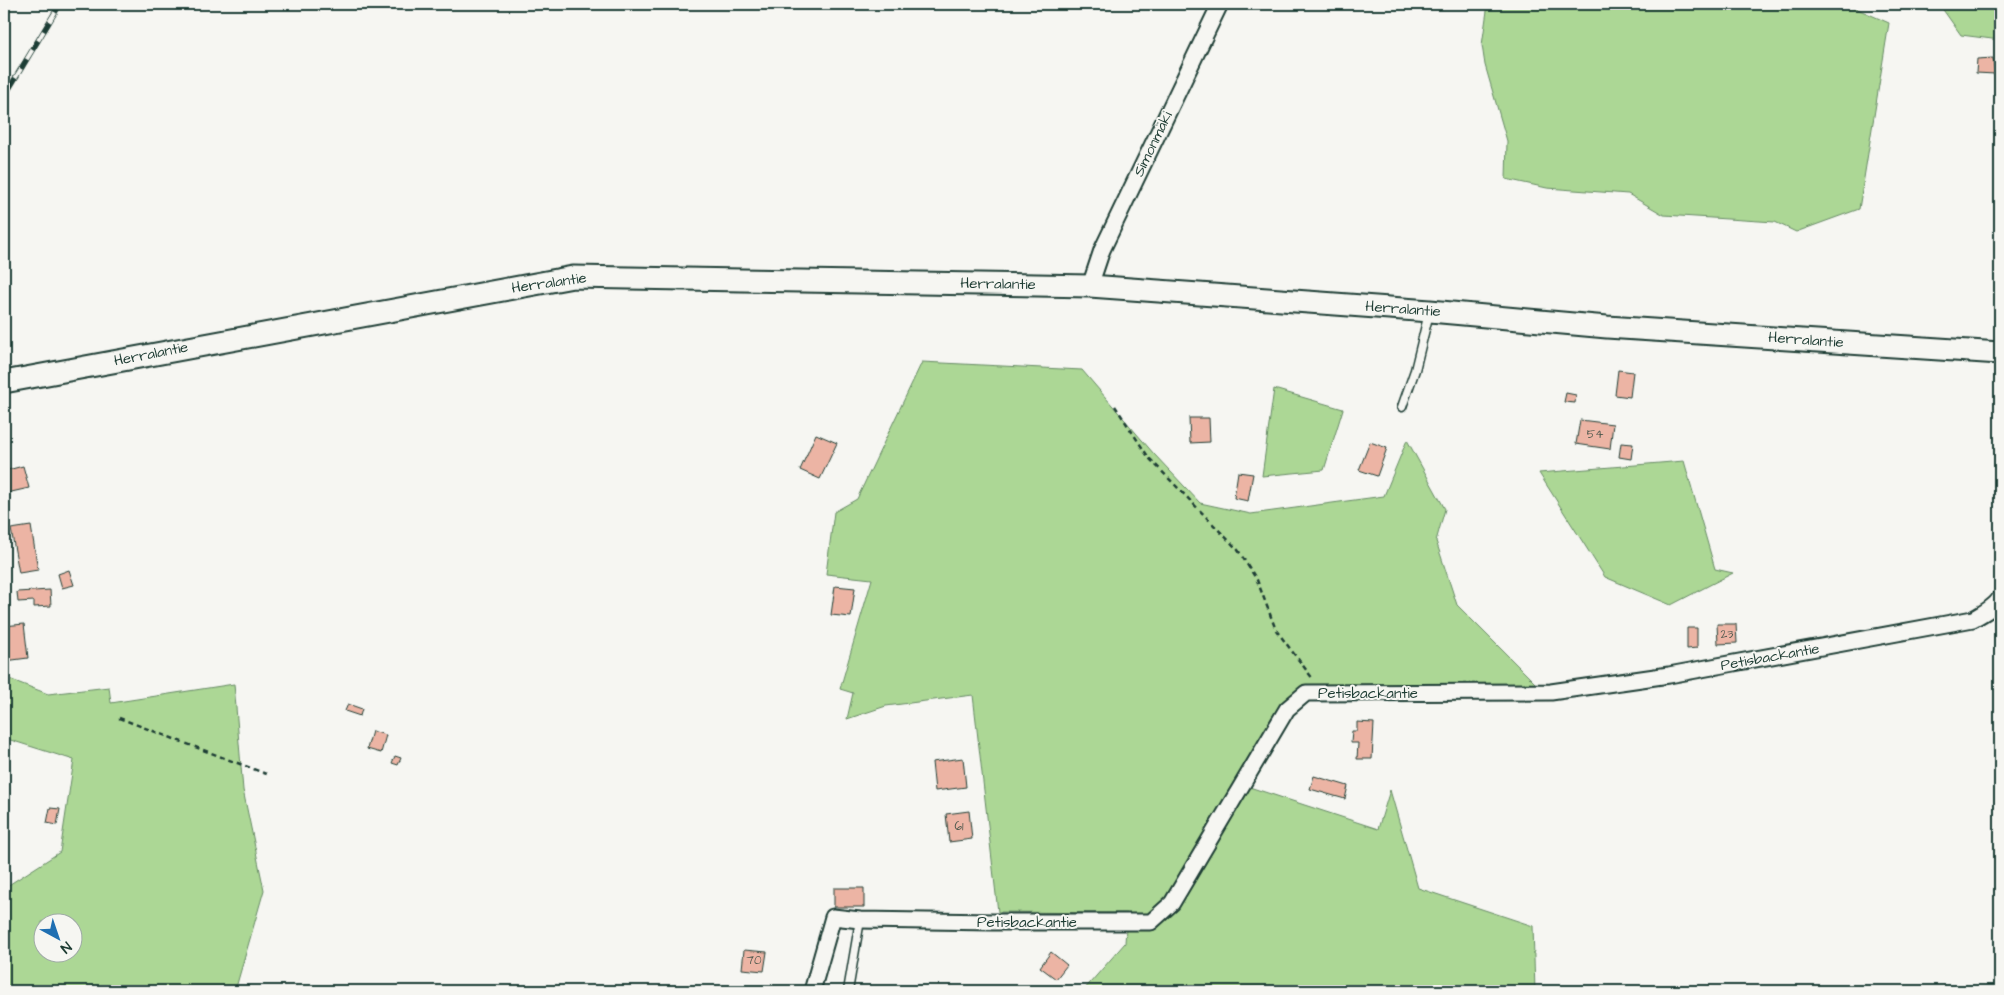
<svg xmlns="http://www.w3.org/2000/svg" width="2004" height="995" font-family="'Architects Daughter',sans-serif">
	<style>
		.green { fill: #acd795; stroke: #668a64; fill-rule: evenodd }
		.building { fill: #ecb4a4; stroke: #1f3d34 }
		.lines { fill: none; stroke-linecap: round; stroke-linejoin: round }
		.lane-casing { stroke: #1f3d34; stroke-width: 11 }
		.street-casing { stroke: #1f3d34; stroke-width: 19 }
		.secondary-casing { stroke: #1f3d34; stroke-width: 25 }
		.path { stroke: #1f3d34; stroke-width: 2.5; stroke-dasharray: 5 4; stroke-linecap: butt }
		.lane { stroke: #f6f6f2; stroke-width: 8 }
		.street { stroke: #f6f6f2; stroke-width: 15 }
		.secondary { stroke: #f6f6f2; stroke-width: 21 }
		.rail-casing { stroke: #1f3d34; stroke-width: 5.5 }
		.rail { stroke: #f6f6f2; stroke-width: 4; stroke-dasharray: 11; stroke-linecap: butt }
		.labels { text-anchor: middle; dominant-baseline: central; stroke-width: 4; stroke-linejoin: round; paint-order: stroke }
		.number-label { font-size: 12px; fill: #525b50 }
		.street-label { font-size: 15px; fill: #1f3d34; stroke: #f6f6f2 }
	</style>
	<rect width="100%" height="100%" fill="#f6f6f2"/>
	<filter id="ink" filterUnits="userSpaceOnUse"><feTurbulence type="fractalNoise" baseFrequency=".02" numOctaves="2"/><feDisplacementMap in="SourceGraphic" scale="10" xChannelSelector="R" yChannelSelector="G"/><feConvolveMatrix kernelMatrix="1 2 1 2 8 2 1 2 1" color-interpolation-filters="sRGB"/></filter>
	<g filter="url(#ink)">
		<path class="green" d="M 1488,4 L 1846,4 L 1889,23 L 1859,209 L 1796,232 L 1775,222 L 1664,215 L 1628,194 L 1547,188 L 1506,179 L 1507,141 L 1485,65 L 1482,45 Z
			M 1939,4 L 2000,4 L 2000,40 L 1961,35 Z
			M 922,362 L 1082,370 L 1154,454 L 1200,503 L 1251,514 L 1384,496 L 1407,440 L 1445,509 L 1436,541 L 1457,605 L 1539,687 L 1304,689 L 1237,783 L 1378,829 L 1390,790 L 1418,888 L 1533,926 L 1535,991 L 1083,991 L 1125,943 L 1127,913 L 998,912 L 973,695 L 886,706 L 847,719 L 853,693 L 840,689 L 872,579 L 826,574 L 834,512 L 857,499 Z
			M 1274,389 L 1343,409 L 1324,470 L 1262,476 Z
			M 1684,461 L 1715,569 L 1733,573 L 1671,605 L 1605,577 L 1539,473 Z
			M 4,677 L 48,694 L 109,687 L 111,703 L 234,684 L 243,790 L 264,890 L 235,991 L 4,991 L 4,885 L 7,886 L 60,852 L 74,760 L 4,738 ZM 72,922 L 72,952 L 42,952 L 42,922 Z"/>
		<path class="building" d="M 1993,58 L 1995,74 L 1976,73 L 1977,59 Z
			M 1618,370 L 1633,372 L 1630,397 L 1615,395 Z
			M 1566,393 L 1576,395 L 1575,403 L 1564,402 Z
			M 1189,418 L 1209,418 L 1210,442 L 1190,443 Z
			M 1580,420 L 1613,424 L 1610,449 L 1576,444 Z
			M 816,434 L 837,443 L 820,479 L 800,470 Z
			M 1370,442 L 1387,448 L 1377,476 L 1359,470 Z
			M 1621,443 L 1633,444 L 1631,459 L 1619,457 Z
			M 23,466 L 29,488 L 7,493 L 4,471 Z
			M 1238,472 L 1253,474 L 1248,501 L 1234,498 Z
			M 31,526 L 38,570 L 19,573 L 11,529 Z
			M 69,570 L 74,585 L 62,588 L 58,574 Z
			M 835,586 L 855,588 L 851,617 L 831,615 Z
			M 50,590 L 51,606 L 34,607 L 34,601 L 18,602 L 17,592 Z
			M 24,624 L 28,658 L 5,661 L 4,626 Z
			M 1717,624 L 1736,624 L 1737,643 L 1718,644 Z
			M 1687,628 L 1697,628 L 1697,648 L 1687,649 Z
			M 348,704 L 362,709 L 360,716 L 345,711 Z
			M 1357,722 L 1374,723 L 1372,759 L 1357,759 L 1358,743 L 1351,743 L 1352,731 L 1357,731 Z
			M 372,731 L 386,735 L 381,753 L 367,749 Z
			M 395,756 L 401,758 L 398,765 L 392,763 Z
			M 963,758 L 966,787 L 935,791 L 932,762 Z
			M 1314,776 L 1348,786 L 1345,799 L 1310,789 Z
			M 50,808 L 60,809 L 57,825 L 47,823 Z
			M 969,811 L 972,839 L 949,842 L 946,814 Z
			M 834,888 L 864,888 L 864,907 L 834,907 Z
			M 744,950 L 767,952 L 764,971 L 742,969 Z
			M 1051,952 L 1067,965 L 1056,979 L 1040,967 Z"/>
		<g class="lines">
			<g class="lane-casing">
				<path id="lane" d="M 1402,407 L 1415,370 L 1429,313
					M 848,991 L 860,920"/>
			</g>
			<g class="street-casing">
				<path id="street" d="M 1090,286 L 1102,250 L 1220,4
					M 812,991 L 833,917 L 860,920 L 993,922 L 1151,922 L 1172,903 L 1287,709 L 1306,693 L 1551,692 L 1669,675 L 1973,619 C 1982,614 1995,607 2000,598"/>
			</g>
			<g class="secondary-casing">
				<path id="secondary" d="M 4,382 L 573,277 L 1090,286 L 1430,311 L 1607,327 L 2000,353"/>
			</g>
			<path class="path" d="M 1115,406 L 1149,458 L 1238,550 L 1257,580 L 1276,630 L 1313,679
				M 119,718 L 269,775"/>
			<use href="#lane" class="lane"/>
			<use href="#street" class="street"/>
			<use href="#secondary" class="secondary"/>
			<g class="rail-casing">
				<path id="rail" d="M 4,97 L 60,4"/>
			</g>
			<use href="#rail" class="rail"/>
		</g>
	</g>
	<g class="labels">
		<g class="number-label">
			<text x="1595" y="434">54</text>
			<text x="1727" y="634">23</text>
			<text x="959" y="826">61</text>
			<text x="754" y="960">70</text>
		</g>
		<g class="street-label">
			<text transform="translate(1153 144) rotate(-64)">Simonmäki</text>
			<text transform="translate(549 283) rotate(-8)">Herralantie</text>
			<text transform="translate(998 284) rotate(1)">Herralantie</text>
			<text transform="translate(1403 309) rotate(4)">Herralantie</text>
			<text transform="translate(1806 340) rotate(4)">Herralantie</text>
			<text transform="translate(151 354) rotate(-11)">Herralantie</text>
			<text transform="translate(1770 657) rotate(-10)">Petisbackantie</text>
			<text x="1368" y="693">Petisbackantie</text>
			<text x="1027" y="922">Petisbackantie</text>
		</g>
	</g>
	<rect width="2004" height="995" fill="none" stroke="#f6f6f2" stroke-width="20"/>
	<rect x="10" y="10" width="1984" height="975" fill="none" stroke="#1f3d34" stroke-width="2" filter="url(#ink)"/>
	<g transform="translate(58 938) rotate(140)"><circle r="24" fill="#f6f6f2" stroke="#a0aca6"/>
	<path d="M0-4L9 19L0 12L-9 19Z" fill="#1f6fb2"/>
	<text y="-8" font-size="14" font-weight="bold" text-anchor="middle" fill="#1f3d34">N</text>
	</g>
</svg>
